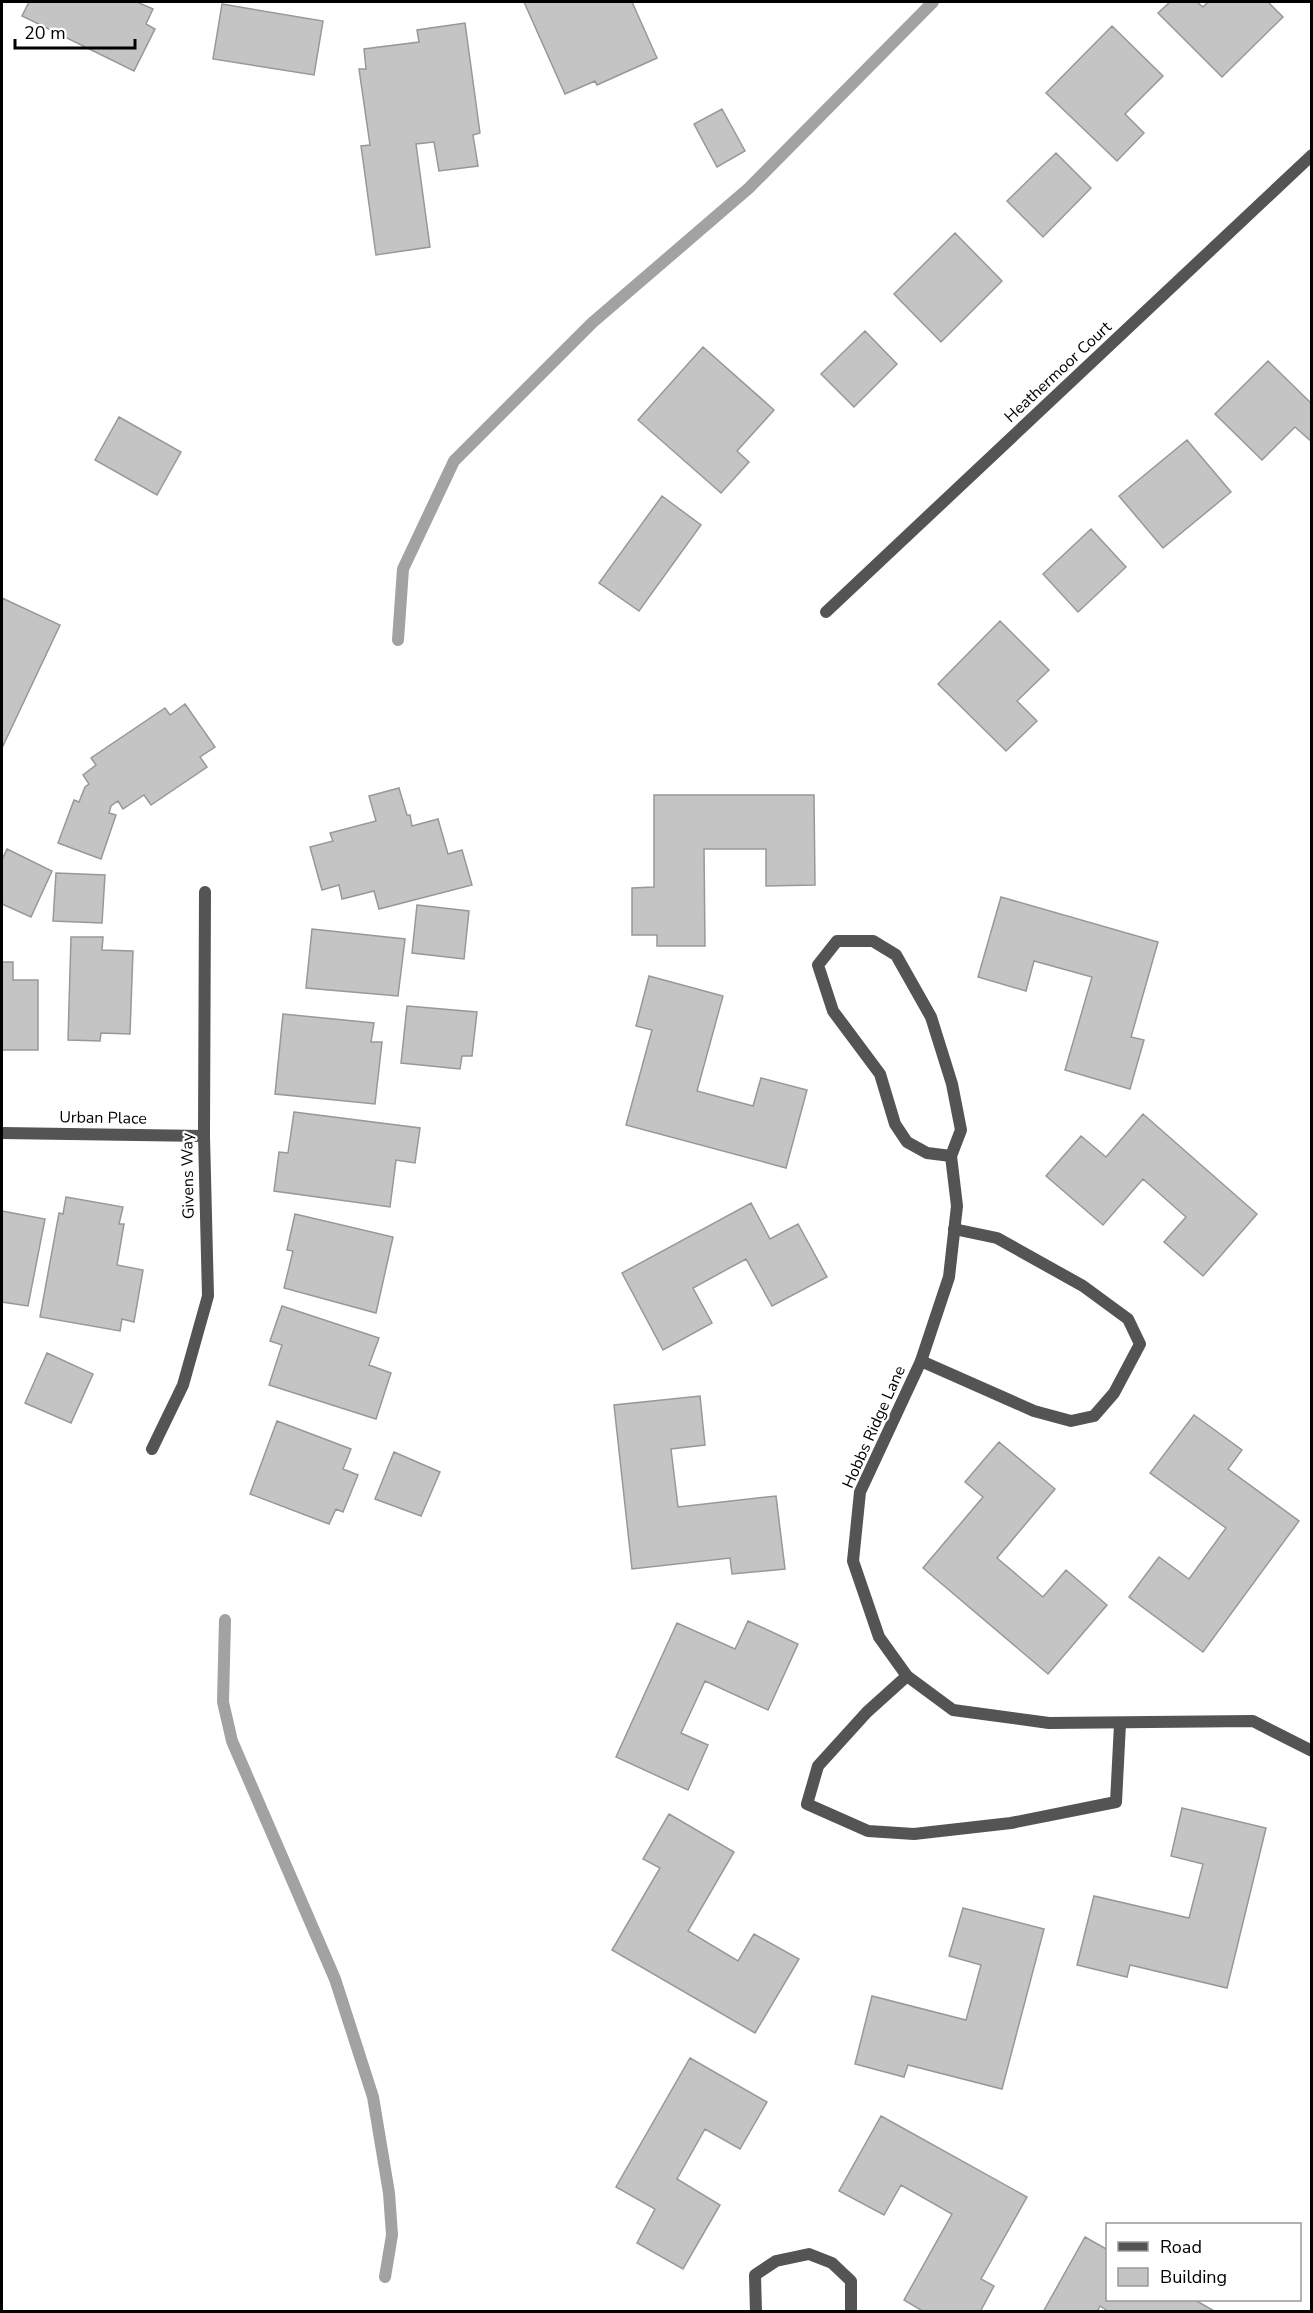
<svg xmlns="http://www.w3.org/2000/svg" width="1313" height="2313" font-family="'Nunito Sans',sans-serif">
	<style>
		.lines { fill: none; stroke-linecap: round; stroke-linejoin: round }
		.stream { stroke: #a2a2a2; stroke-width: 12 }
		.building { fill: #c4c4c4; stroke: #989898; stroke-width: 1.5 }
		.lane { stroke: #545454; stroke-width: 12 }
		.street { stroke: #545454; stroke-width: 12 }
		.labels { text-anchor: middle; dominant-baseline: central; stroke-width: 4.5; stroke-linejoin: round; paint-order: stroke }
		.street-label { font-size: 16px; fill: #000; stroke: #fff }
	</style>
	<rect width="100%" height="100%" fill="#fff"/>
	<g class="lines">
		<path class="stream" d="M 398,640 L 403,569 L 454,461 L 592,323 L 749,188 L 933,2
			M 225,1620 L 223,1702 L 232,1741 L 335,1979 L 373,2097 L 389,2193 L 392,2235 L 385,2277"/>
	</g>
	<path class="building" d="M 29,2 L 137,2 L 153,9 L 146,24 L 155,29 L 134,71 L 22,16 Z
		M 524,2 L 632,2 L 657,58 L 597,85 L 595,81 L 565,94 Z
		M 1170,2 L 1197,2 L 1203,7 L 1208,2 L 1268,2 L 1283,17 L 1222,77 L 1158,13 Z
		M 222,4 L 323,21 L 314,75 L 213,59 Z
		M 465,23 L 480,133 L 473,135 L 478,166 L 439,171 L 434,142 L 416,144 L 430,247 L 376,255 L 361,146 L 370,145 L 359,69 L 366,69 L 364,49 L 419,42 L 417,30 Z
		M 1112,26 L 1163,76 L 1125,114 L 1144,133 L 1117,161 L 1046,93 Z
		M 722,109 L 745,151 L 717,167 L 694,124 Z
		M 1056,153 L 1091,188 L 1043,237 L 1007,201 Z
		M 955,233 L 1002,281 L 941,342 L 894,294 Z
		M 865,331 L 897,364 L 854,407 L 821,374 Z
		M 703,347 L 774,410 L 737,451 L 749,462 L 721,493 L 638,420 Z
		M 1268,361 L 1312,404 L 1312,442 L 1295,427 L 1262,460 L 1215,414 Z
		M 119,417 L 181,452 L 157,495 L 95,460 Z
		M 1187,440 L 1231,492 L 1163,548 L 1119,496 Z
		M 662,496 L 701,525 L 639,611 L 599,583 Z
		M 1091,529 L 1126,567 L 1078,612 L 1043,574 Z
		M 2,598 L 60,625 L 2,748 Z
		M 1000,621 L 1049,670 L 1017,701 L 1037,721 L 1006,751 L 938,684 Z
		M 185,704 L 215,747 L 200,757 L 207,767 L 151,805 L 144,795 L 123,809 L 118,801 L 111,806 L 109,813 L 116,815 L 101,859 L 58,843 L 74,800 L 79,802 L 85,787 L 89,784 L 83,775 L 96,765 L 91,758 L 165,708 L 170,715 Z
		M 399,788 L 407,815 L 410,815 L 412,826 L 438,819 L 448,854 L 462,850 L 472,885 L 379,909 L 374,891 L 342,899 L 339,885 L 322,890 L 310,847 L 333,841 L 330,833 L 376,821 L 369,796 Z
		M 654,795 L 814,795 L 815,885 L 766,886 L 766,849 L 704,849 L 705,946 L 657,946 L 657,935 L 632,935 L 632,888 L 654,887 Z
		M 7,849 L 52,871 L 31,917 L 2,904 L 2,860 Z
		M 56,873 L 105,875 L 102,923 L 53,921 Z
		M 1001,897 L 1158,942 L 1131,1037 L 1144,1040 L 1130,1089 L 1065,1070 L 1092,977 L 1034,961 L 1026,991 L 978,977 Z
		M 417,905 L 469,911 L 464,959 L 412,953 Z
		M 312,929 L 405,939 L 398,996 L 306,988 Z
		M 71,937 L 103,937 L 102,950 L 133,951 L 130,1034 L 101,1033 L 100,1041 L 68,1040 Z
		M 2,962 L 13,962 L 13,980 L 38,980 L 38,1050 L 2,1050 Z
		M 649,976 L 723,996 L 697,1091 L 753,1106 L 761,1078 L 807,1090 L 786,1168 L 626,1125 L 652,1030 L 636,1026 Z
		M 407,1006 L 477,1012 L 472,1056 L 462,1056 L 460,1069 L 401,1063 Z
		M 283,1014 L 374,1023 L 371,1042 L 382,1042 L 375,1104 L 275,1094 Z
		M 294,1112 L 420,1128 L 415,1163 L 396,1160 L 390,1207 L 274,1191 L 279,1152 L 288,1153 Z
		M 1143,1114 L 1257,1214 L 1203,1276 L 1164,1242 L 1186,1217 L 1143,1179 L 1103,1225 L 1046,1176 L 1081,1136 L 1106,1157 Z
		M 66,1197 L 123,1207 L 119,1224 L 124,1224 L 117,1265 L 143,1270 L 134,1322 L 122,1319 L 120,1331 L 40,1317 L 59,1213 L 63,1214 Z
		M 751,1203 L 770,1239 L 798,1224 L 827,1277 L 772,1306 L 746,1259 L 693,1288 L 712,1323 L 663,1350 L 622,1273 Z
		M 2,1211 L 45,1219 L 28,1306 L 2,1302 Z
		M 295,1214 L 393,1237 L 376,1313 L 284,1288 L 293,1251 L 287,1250 Z
		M 282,1306 L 379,1338 L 369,1365 L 391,1373 L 376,1419 L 269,1385 L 282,1345 L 270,1341 Z
		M 47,1353 L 93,1374 L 71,1423 L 25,1403 Z
		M 700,1396 L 705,1445 L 671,1449 L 678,1507 L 776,1496 L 785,1569 L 732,1574 L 730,1558 L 632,1569 L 614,1405 Z
		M 1194,1415 L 1242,1450 L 1228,1469 L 1299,1521 L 1203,1652 L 1129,1597 L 1159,1557 L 1189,1579 L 1226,1528 L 1150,1473 Z
		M 277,1421 L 351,1449 L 343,1469 L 358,1475 L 343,1512 L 336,1509 L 329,1524 L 250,1494 Z
		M 999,1442 L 1055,1489 L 997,1558 L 1043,1597 L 1066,1570 L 1107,1605 L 1048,1674 L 923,1568 L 983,1497 L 965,1482 Z
		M 394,1452 L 440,1472 L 421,1516 L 375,1499 Z
		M 748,1621 L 798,1644 L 768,1710 L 705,1681 L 681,1733 L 708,1745 L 688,1790 L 616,1757 L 677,1623 L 735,1649 Z
		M 1182,1808 L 1266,1828 L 1227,1988 L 1130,1965 L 1127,1977 L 1077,1965 L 1094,1896 L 1189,1918 L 1203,1864 L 1171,1856 Z
		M 669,1814 L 734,1852 L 688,1931 L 738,1961 L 754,1934 L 799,1959 L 755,2033 L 612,1950 L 660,1868 L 643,1859 Z
		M 963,1908 L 1044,1929 L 1002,2089 L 908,2065 L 904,2077 L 855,2064 L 872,1996 L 966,2020 L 981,1965 L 949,1956 Z
		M 690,2058 L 767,2102 L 740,2149 L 705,2129 L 677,2179 L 720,2205 L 683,2269 L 637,2243 L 655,2209 L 616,2187 Z
		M 881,2116 L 1027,2197 L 981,2279 L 994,2286 L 980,2312 L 924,2312 L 904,2300 L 952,2214 L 901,2185 L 884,2215 L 839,2191 Z
		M 1085,2237 L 1108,2250 L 1108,2300 L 1195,2300 L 1216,2312 L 1109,2312 L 1100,2306 L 1097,2312 L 1043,2312 Z"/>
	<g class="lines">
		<path class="lane" d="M 837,941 L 873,941 L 896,955 L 931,1017 L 952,1084 L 961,1130 L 951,1156 L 927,1153 L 907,1142 L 895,1124 L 880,1074 L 833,1011 L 818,965 Z
			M 921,1361 L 1034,1411 L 1071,1421 L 1094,1416 L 1114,1393 L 1140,1344 L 1128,1319 L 1083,1286 L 997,1238 L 954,1229
			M 907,1676 L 867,1712 L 818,1766 L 807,1804 L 868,1831 L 914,1834 L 1011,1823 L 1116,1802 L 1120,1724
			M 756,2312 L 755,2275 L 776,2261 L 809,2254 L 832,2263 L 851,2281 L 851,2312"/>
		<path class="street" d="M 826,612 L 1312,155
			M 2,1133 L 204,1136
			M 951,1156 L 957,1206 L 949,1277 L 921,1361 L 860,1492 L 853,1561 L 879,1637 L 907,1676 L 953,1710 L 1049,1723 L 1253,1721 L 1312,1751
			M 152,1449 L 183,1385 L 208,1296 L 204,1136 L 205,892"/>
	</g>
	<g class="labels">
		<g class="street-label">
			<text transform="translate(1058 372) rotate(-43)">Heathermoor Court</text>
			<text transform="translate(103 1118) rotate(1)">Urban Place</text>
			<text transform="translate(188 1176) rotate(-91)">Givens Way</text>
			<text transform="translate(874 1427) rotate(-66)">Hobbs Ridge Lane</text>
		</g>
	</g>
	<rect width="1313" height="2313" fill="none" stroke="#000000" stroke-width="6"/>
	<rect x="1106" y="2223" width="195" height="78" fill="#ffffff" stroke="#999999" stroke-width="1.5"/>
	<rect x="1118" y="2242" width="30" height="9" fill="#545454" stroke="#999999" stroke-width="1.5"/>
	<text x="1160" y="2253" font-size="18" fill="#000000">Road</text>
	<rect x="1118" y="2268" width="30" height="18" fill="#c4c4c4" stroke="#999999" stroke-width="1.5"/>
	<text x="1160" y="2283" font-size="18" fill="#000000">Building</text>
	<path d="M15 39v9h120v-9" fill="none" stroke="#000000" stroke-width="3"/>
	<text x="24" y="39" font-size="18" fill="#000000" stroke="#ffffff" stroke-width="4.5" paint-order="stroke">20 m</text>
</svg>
